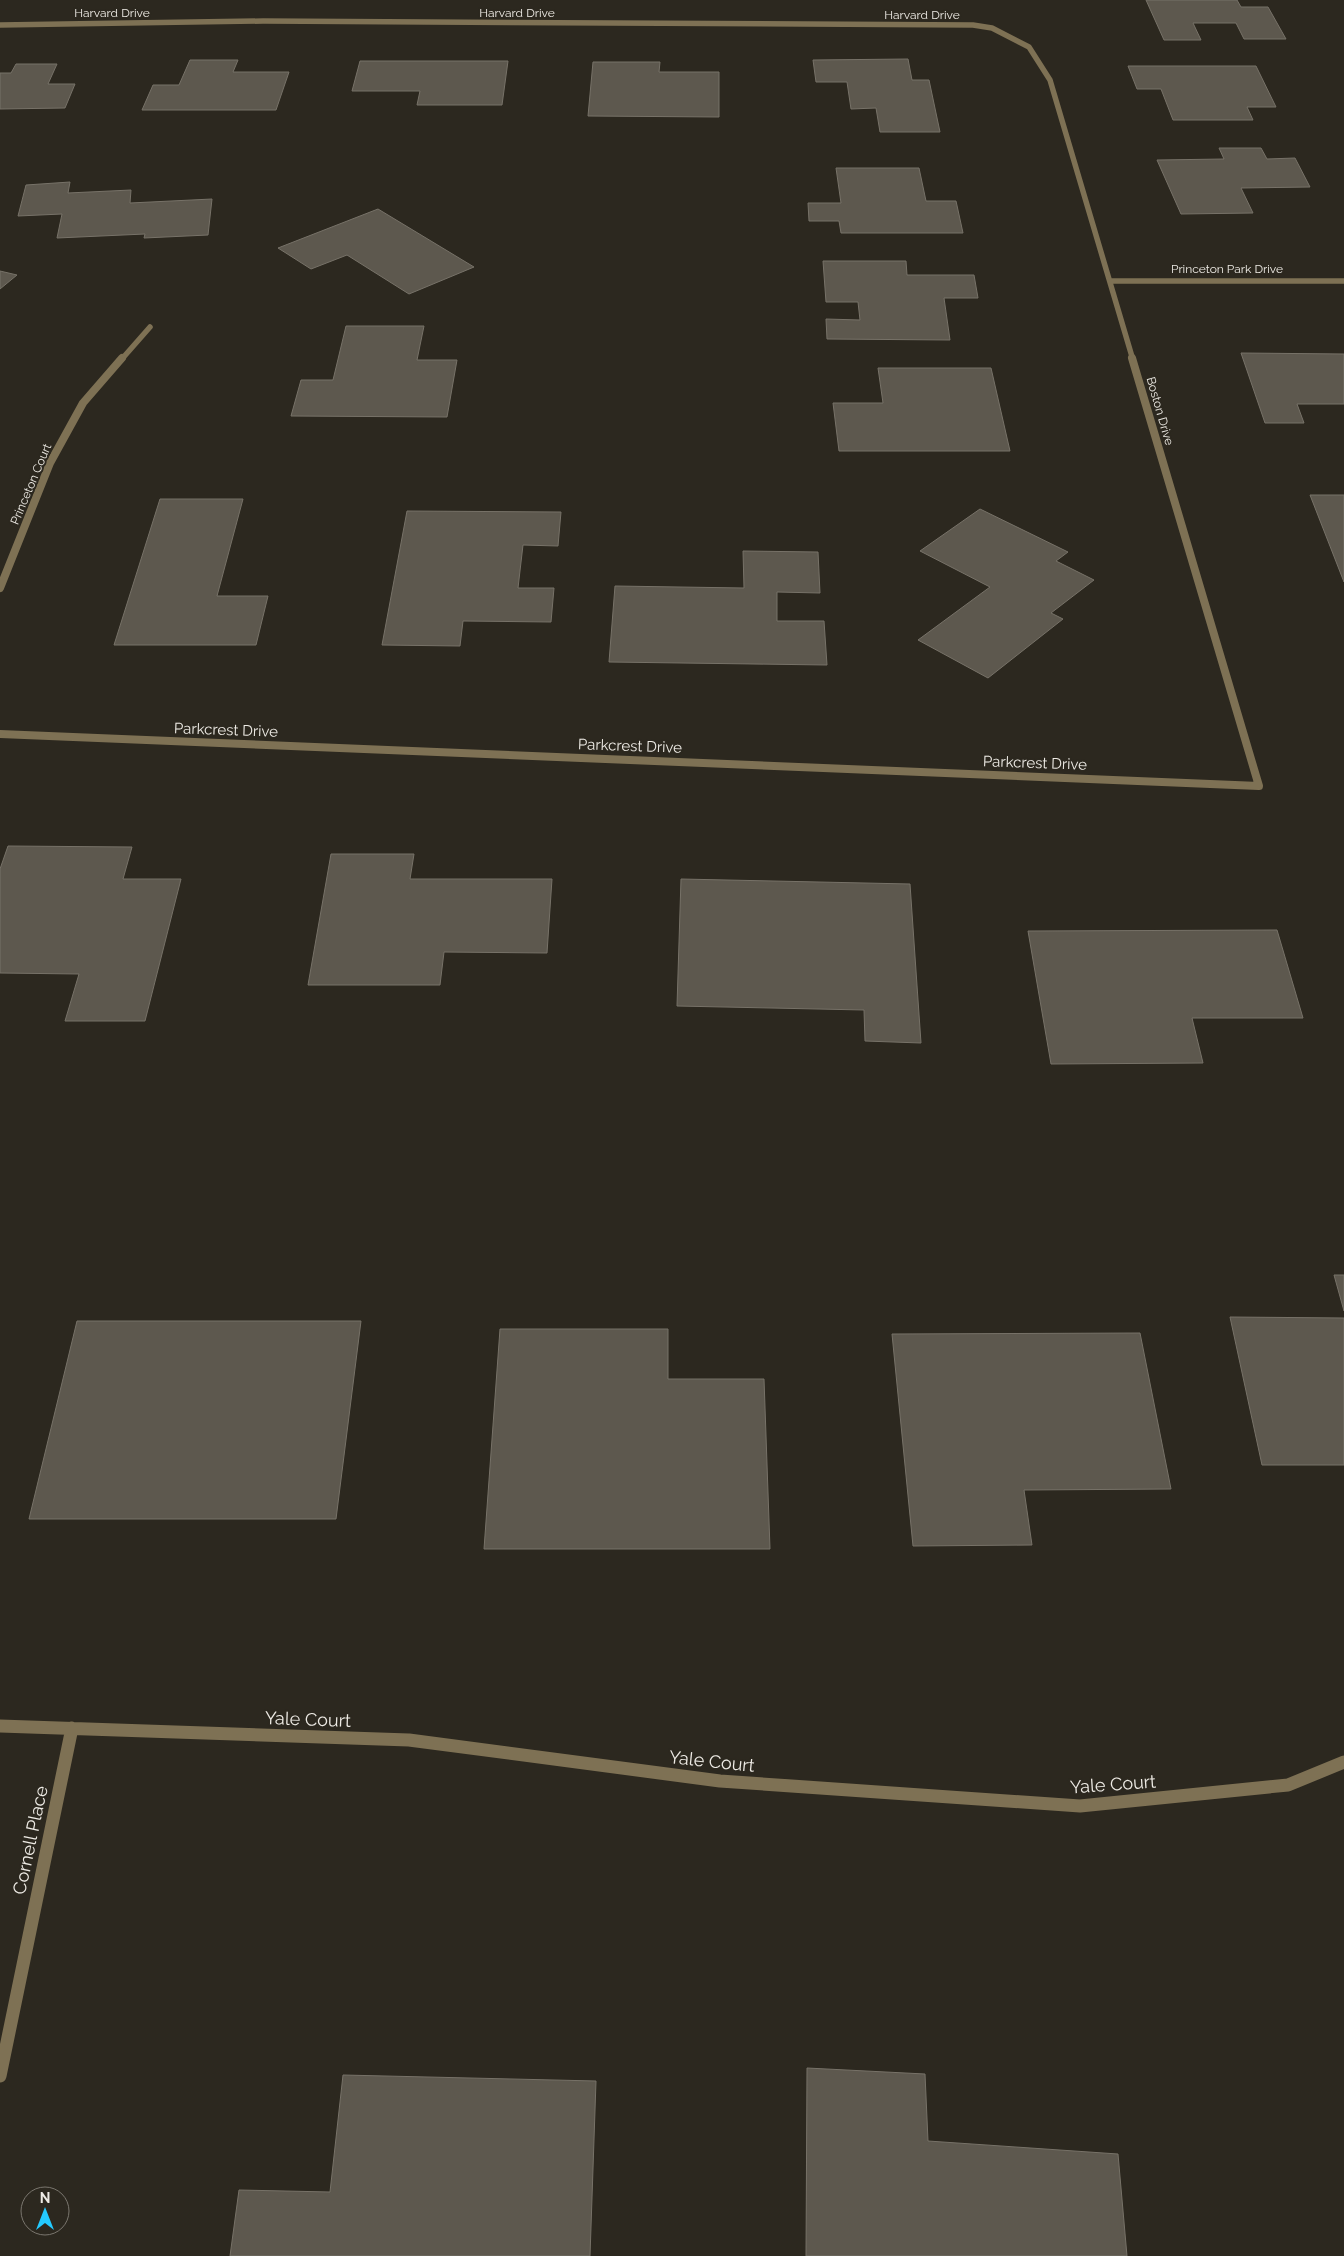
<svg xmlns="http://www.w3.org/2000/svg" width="1344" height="2256" font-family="Raleway,sans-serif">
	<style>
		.building { fill: #5d584e; stroke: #777268 }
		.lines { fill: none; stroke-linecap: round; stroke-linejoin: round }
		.street-far2 { stroke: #7e7154; stroke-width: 5.5 }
		.street-far1 { stroke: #7e7154; stroke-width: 8 }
		.street { stroke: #7e7154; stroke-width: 13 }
		.labels { text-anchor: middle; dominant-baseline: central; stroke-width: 4; stroke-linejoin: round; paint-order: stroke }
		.far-street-label { font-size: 12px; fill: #eeebe5; stroke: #2c281f }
		.street-label { font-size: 15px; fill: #eeebe5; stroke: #2c281f }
		.near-street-label { font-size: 18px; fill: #eeebe5; stroke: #2c281f }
	</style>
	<rect width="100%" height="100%" fill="#2c281f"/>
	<path class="building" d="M 1146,0 L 1237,0 L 1241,7 L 1268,7 L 1286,39 L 1244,39 L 1236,23 L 1193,23 L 1201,40 L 1164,40 Z
		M 908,59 L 912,80 L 929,80 L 940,132 L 880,132 L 876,108 L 851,109 L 847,82 L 816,82 L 813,60 Z
		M 190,60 L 238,60 L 233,72 L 289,72 L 276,110 L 142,110 L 153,85 L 179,85 Z
		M 360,61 L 508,61 L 502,105 L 417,105 L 420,91 L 352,91 Z
		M 593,62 L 660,62 L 659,72 L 719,72 L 719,117 L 588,116 Z
		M 16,64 L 57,64 L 48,84 L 75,84 L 65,108 L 0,109 L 0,73 L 11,73 Z
		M 1128,66 L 1256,66 L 1276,107 L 1247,107 L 1253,120 L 1173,120 L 1161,89 L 1137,89 Z
		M 1219,148 L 1261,148 L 1267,159 L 1295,158 L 1310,187 L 1241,188 L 1253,213 L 1181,214 L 1157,160 L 1224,159 Z
		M 836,168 L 919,168 L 926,201 L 956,201 L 963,233 L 841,233 L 839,221 L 809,221 L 808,203 L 841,203 Z
		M 70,182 L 68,193 L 131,190 L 130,203 L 212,199 L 208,235 L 144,238 L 145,234 L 57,238 L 62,214 L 18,216 L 26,185 Z
		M 378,209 L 474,267 L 409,294 L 347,255 L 311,269 L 278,248 Z
		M 823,261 L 906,261 L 907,275 L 974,275 L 978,298 L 944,298 L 950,340 L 827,339 L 826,319 L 860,320 L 858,302 L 826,302 Z
		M 0,271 L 17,275 L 0,289 Z
		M 346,326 L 424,326 L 417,360 L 457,360 L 447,417 L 291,416 L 301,380 L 333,380 Z
		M 1241,353 L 1344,354 L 1344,404 L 1297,404 L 1304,423 L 1265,423 Z
		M 878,368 L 991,368 L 1010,451 L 839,451 L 833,403 L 883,403 Z
		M 1310,495 L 1344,495 L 1344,582 Z
		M 160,499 L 243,499 L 217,596 L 268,596 L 256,645 L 114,645 Z
		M 980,509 L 1068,552 L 1056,561 L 1094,580 L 1051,613 L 1063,619 L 988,678 L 918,640 L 990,587 L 920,551 Z
		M 407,511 L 561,512 L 558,546 L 523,545 L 518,588 L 554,588 L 551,622 L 463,621 L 460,646 L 382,645 Z
		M 743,551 L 818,552 L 820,593 L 777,592 L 777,621 L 824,621 L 827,665 L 609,662 L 615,586 L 744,588 Z
		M 8,846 L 132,847 L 123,879 L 181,879 L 145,1021 L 65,1021 L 79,974 L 0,973 L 0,869 Z
		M 331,854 L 414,854 L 410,879 L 552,879 L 547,953 L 444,952 L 440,985 L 308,985 Z
		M 681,879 L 910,884 L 921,1043 L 865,1041 L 864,1010 L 677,1006 Z
		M 1277,930 L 1303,1018 L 1192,1018 L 1203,1063 L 1051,1064 L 1028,931 Z
		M 1334,1275 L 1344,1275 L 1344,1311 Z
		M 1230,1317 L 1344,1318 L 1344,1465 L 1262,1465 Z
		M 77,1321 L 361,1321 L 336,1519 L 29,1519 Z
		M 500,1329 L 668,1329 L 668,1379 L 764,1379 L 770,1549 L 484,1549 Z
		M 1140,1333 L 1171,1489 L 1024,1490 L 1032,1545 L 913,1546 L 892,1334 Z
		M 807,2068 L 925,2074 L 928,2141 L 1118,2154 L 1127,2256 L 806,2256 Z
		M 343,2075 L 596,2081 L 590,2256 L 230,2256 L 239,2190 L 330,2192 Z"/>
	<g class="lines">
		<path class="street-far2" d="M 0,25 L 263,21 L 973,25 L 992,28 L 1029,47 L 1050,80 L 1133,360
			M 1110,281 L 1344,281
			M 121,360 L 150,327"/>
		<path class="street-far1" d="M 0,588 L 50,463 L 83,403 L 122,358
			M 0,734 L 1259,786 L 1132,358"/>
		<path class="street" d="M 0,1726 L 409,1740 L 720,1781 L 1080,1806 L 1288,1785 L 1344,1762
			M 0,2076 L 72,1728"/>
	</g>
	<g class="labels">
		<g class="far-street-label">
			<text x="112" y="13">Harvard Drive</text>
			<text x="517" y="13">Harvard Drive</text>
			<text x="922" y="15">Harvard Drive</text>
			<text x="1227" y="269">Princeton Park Drive</text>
			<text transform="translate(1160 411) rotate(74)">Boston Drive</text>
			<text transform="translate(31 484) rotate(-67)">Princeton Court</text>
		</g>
		<g class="street-label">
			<text transform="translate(226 730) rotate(2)">Parkcrest Drive</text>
			<text transform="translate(630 746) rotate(2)">Parkcrest Drive</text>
			<text transform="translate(1035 763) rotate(2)">Parkcrest Drive</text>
		</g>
		<g class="near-street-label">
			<text transform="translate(308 1719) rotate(2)">Yale Court</text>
			<text transform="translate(712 1761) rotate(6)">Yale Court</text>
			<text transform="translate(1113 1784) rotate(-4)">Yale Court</text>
			<text transform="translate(30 1840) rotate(-78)">Cornell Place</text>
		</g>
	</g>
	<g transform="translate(45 2211)"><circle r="24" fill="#2c281f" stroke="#7a766e"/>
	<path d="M0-4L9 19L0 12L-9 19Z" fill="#24c9fe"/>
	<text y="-8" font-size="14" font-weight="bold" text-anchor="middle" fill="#eeebe5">N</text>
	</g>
</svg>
